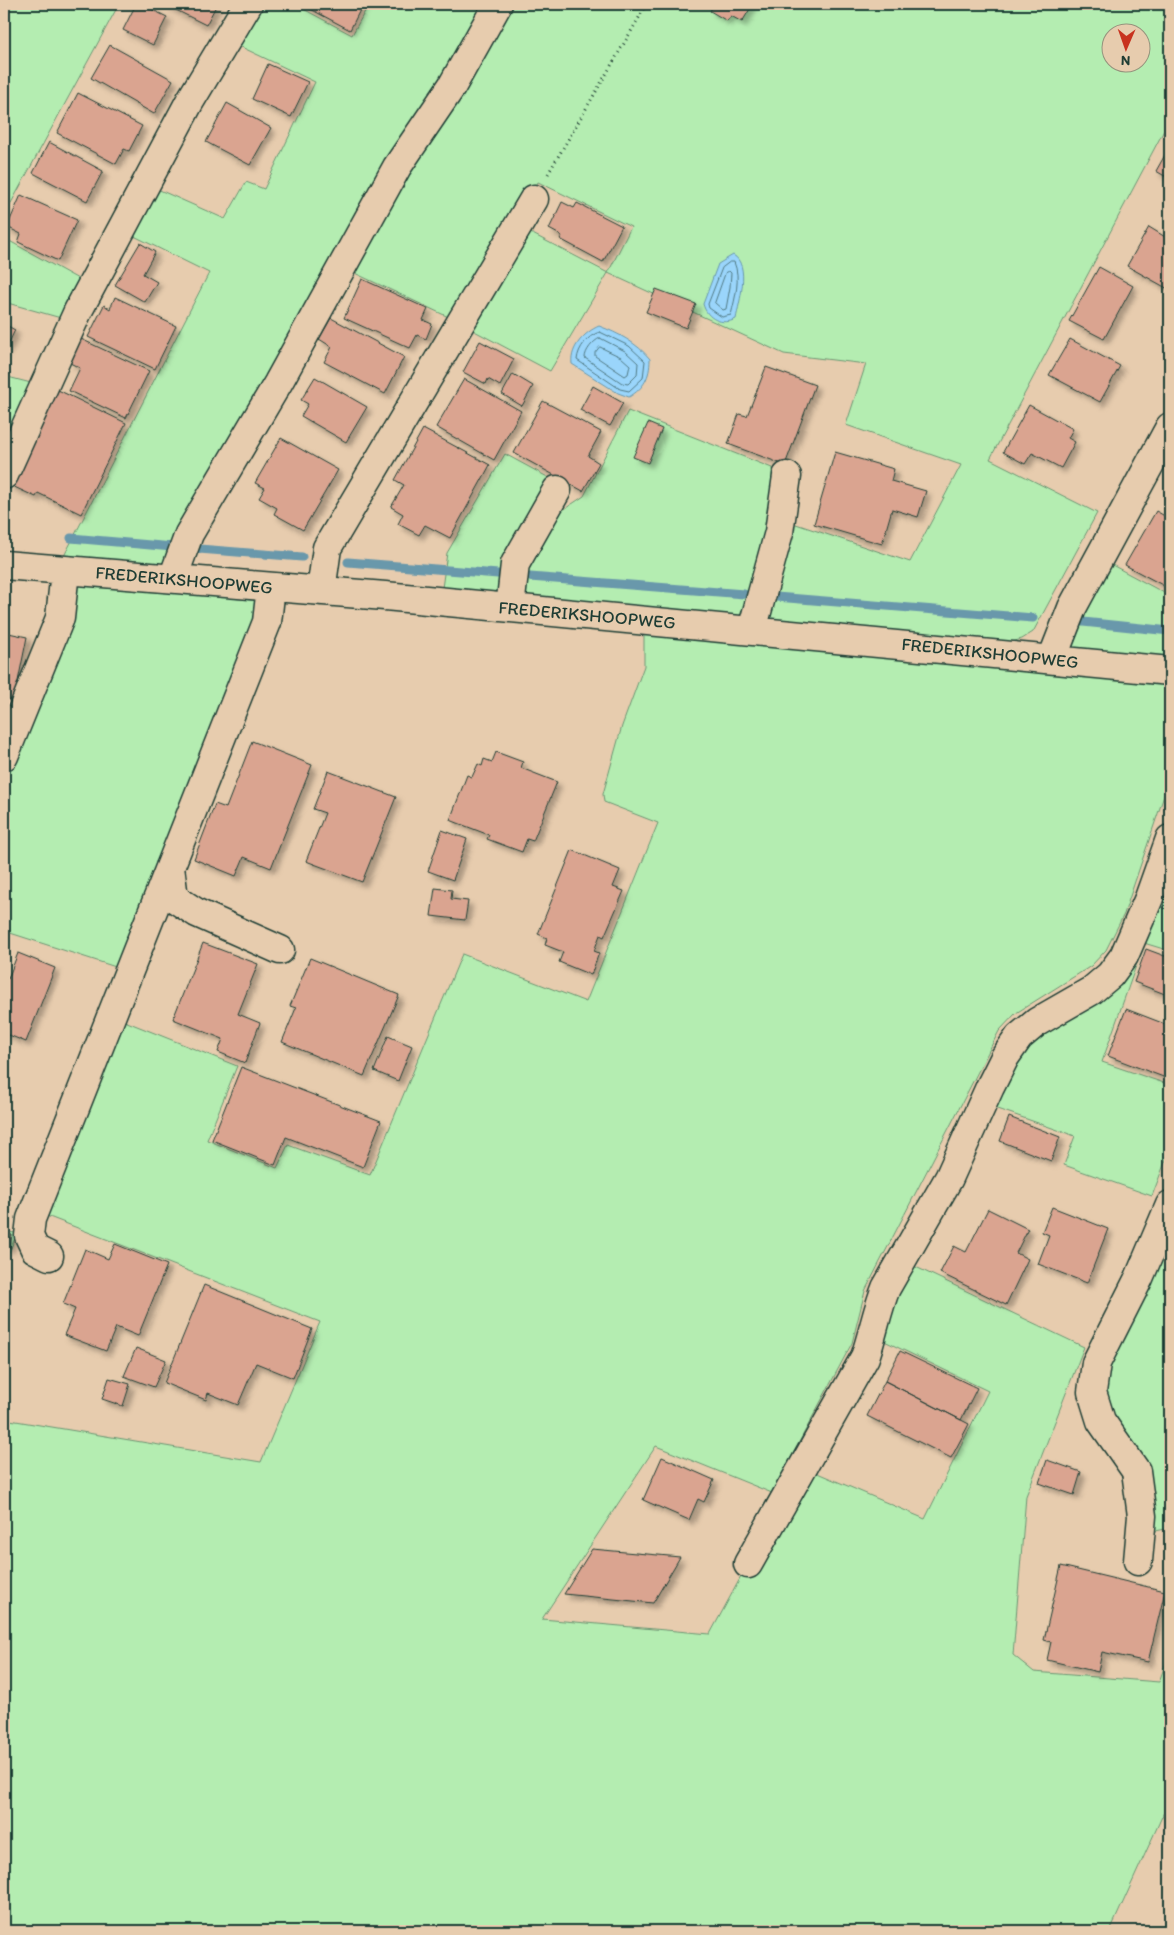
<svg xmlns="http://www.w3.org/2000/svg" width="1174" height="1935" font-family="Itim,sans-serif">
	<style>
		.green { fill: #b4edb1; stroke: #6a9572; fill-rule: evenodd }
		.water { fill: #9ad5fb; stroke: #6998ab }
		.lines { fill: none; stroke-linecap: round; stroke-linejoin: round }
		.shore { stroke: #507a84; stroke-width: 1 }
		.stream { stroke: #6998ab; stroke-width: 9 }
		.building { fill: #daa490; stroke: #1f3d34; filter: url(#shadow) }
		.minor-casing { stroke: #1f3d34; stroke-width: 31 }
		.path { stroke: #1f3d34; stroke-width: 3; stroke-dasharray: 1 4; stroke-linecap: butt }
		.minor { stroke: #e7ccae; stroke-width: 28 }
		.labels { text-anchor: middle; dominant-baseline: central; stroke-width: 4; stroke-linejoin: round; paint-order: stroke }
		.street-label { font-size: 18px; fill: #1f3d34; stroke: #e7ccae }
	</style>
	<defs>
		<filter id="shadow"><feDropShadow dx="4.5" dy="4.5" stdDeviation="2.5" flood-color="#0004"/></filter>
	</defs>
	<rect width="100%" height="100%" fill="#e7ccae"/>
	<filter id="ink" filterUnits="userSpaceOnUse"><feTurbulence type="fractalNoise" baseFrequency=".02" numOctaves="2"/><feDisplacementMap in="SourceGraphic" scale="10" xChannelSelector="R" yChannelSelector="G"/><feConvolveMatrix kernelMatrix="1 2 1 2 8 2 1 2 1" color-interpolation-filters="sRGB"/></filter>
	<g filter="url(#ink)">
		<path class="green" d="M 4,4 L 119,4 L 4,216 Z
			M 259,4 L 294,4 L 352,35 L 369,4 L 493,4 L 167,564 L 63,558 L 209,273 L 130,234 L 155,188 L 225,219 L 246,182 L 264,189 L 315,82 L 235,44 Z
			M 505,4 L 1170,4 L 1170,119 L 990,459 L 1097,513 L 1033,632 L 1022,639 L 1011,642 L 760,618 L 787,521 L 910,562 L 961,465 L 846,425 L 866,364 L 784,354 L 608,273 L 550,371 L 465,326 L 523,229 L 608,273 L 631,227 L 538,182 L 457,321 L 346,269 ZM 1112,32 L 1142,32 L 1142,62 L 1112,62 Z
			M 4,238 L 80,280 L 61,318 L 4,302 Z
			M 4,376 L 31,383 L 4,441 Z
			M 628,411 L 772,468 L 773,528 L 741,618 L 520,596 L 524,568 L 548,520 L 584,496 Z
			M 505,454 L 553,480 L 503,556 L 498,593 L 442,588 L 447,553 Z
			M 1099,558 L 1170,596 L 1170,659 L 1067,649 Z
			M 90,583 L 259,601 L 256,634 L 122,969 L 4,931 L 4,770 L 69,610 L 71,593 L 79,586 Z
			M 644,635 L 1170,685 L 1170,778 L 1124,914 L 1106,950 L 1091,966 L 1016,1013 L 999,1031 L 865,1291 L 852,1343 L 772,1493 L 656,1446 L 542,1619 L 710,1634 L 801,1466 L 925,1519 L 988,1391 L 870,1334 L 899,1259 L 1084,1347 L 1026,1496 L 1013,1655 L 1034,1672 L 1159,1682 L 1170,1651 L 1170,1799 L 1110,1931 L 458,1931 L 451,1929 L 450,1931 L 4,1931 L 4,1562 L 7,1555 L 4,1554 L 4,1419 L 261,1462 L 320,1322 L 39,1213 L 117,1018 L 237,1066 L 207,1140 L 277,1168 L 288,1145 L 370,1175 L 462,954 L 586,1002 L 658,823 L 604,802 L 603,794 L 622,726 L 644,666 Z
			M 1170,826 L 1170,951 L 1144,943 L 1102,1062 L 1170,1085 L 1170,1149 L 1152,1196 L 1064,1165 L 1075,1136 L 978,1102 L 1009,1041 L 1114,962 Z
			M 4,1232 L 17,1233 L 4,1266 Z
			M 1153,1242 L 1170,1249 L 1170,1528 L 1141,1534 L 1103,1416 L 1098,1353 Z"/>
		<path class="water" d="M 733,255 C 751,265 739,302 736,319 C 722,326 707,319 703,304 L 718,264 Z
			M 599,326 C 618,333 637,343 650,359 C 650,377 644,388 629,397 L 618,393 L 572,364 C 570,347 585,332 599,326 Z"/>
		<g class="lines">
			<path class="shore" d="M 730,262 L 734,262 C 741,278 735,298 731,315 L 722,317 L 709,308 L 708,304 L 722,268 Z
				M 726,272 L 729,271 L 731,273 L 730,287 L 726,309 L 723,310 L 715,303 Z
				M 600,332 L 629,346 L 645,361 L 643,378 L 629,391 L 620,389 L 577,360 C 578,348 588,335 600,332 Z
				M 600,338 L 625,351 L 638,363 L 637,375 L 628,384 L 622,383 L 585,358 C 585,351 593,341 600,338 Z
				M 600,347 L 621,357 L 630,365 L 628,374 L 625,376 L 595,356 L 595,353 Z"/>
			<path class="stream" d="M 71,538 L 173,547
				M 199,549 L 302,557
				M 348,562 L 498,574
				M 530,577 L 744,594
				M 776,597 L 1033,618
				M 1083,622 L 1170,631"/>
		</g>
		<path class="building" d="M 136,4 L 141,4 L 167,17 L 153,45 L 123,30 Z
			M 164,4 L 217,4 L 206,25 Z
			M 301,4 L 363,4 L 350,30 Z
			M 714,4 L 753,4 L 742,22 L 731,16 L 727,21 L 710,11 Z
			M 110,45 L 173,80 L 154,114 L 91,78 Z
			M 268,64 L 308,82 L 291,117 L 252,99 Z
			M 78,93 L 142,126 L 129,151 L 124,149 L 116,164 L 57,133 Z
			M 227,103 L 271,128 L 250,165 L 206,142 Z
			M 49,142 L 103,171 L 87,201 L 33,173 Z
			M 1170,146 L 1170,179 L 1156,171 Z
			M 21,195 L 77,220 L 58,261 L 18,242 L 21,234 L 7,227 Z
			M 562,202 L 574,208 L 577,203 L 622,226 L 603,262 L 560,239 L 562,236 L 549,229 Z
			M 1149,227 L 1170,240 L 1170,290 L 1127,266 Z
			M 140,243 L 155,252 L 143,274 L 157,282 L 145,302 L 115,285 Z
			M 1099,267 L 1133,286 L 1104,339 L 1069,321 Z
			M 362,279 L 428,309 L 423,320 L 432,324 L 426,339 L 417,335 L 410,348 L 344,318 Z
			M 656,289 L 696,304 L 686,328 L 646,312 Z
			M 115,297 L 176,326 L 155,369 L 88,337 L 104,305 L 110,309 Z
			M 331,318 L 404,357 L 385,394 L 324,362 L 332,347 L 319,339 Z
			M 4,324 L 15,330 L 4,353 Z
			M 81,339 L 149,371 L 126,418 L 69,391 L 80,368 L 70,363 Z
			M 1070,339 L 1120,366 L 1100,402 L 1049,375 Z
			M 480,341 L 514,359 L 500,386 L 488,379 L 486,384 L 463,372 Z
			M 766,367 L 815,385 L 785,465 L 728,444 L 739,414 L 747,416 Z
			M 513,374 L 533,386 L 522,406 L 502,394 Z
			M 315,377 L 367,407 L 346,442 L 301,416 L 308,404 L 301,400 Z
			M 464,379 L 521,411 L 494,460 L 436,427 Z
			M 593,386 L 623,403 L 610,426 L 580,410 Z
			M 56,389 L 126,423 L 81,514 L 38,493 L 36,497 L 10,485 Z
			M 543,401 L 601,432 L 588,456 L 599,463 L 583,491 L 514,453 Z
			M 1029,405 L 1073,429 L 1068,438 L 1075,442 L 1061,468 L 1032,453 L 1025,464 L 1003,452 Z
			M 648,423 L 662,429 L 648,463 L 633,457 Z
			M 423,429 L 490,465 L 450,538 L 425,525 L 419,535 L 398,524 L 403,514 L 391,507 L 404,485 L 395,480 Z
			M 281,438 L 338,470 L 303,530 L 274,514 L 277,508 L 259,498 L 265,488 L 255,483 Z
			M 835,452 L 894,469 L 891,481 L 926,491 L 918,517 L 892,509 L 882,544 L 814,524 Z
			M 1156,511 L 1170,519 L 1170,589 L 1125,565 Z
			M 4,632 L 27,637 L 14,701 L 4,699 Z
			M 252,741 L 312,765 L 271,868 L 244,857 L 236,876 L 194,859 L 215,804 L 226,808 Z
			M 496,752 L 523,762 L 521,768 L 557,782 L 533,841 L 527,839 L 522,852 L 487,839 L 489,835 L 450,820 L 467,775 L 472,777 L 478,764 L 482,766 L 484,759 L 492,762 Z
			M 328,771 L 396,797 L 362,882 L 306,861 L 325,813 L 313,809 Z
			M 442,830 L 467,839 L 453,880 L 428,871 Z
			M 572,850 L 620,870 L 613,887 L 624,891 L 604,937 L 600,935 L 594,951 L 599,953 L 591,975 L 559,962 L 563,952 L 545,945 L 547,938 L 538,934 Z
			M 435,888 L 452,890 L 451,899 L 468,901 L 465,920 L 431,916 Z
			M 203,943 L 258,964 L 238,1014 L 260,1023 L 245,1063 L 218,1052 L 223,1039 L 173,1019 Z
			M 1146,949 L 1170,958 L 1170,996 L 1134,982 Z
			M 18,953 L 55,968 L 26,1042 L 4,1033 L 4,977 L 8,979 Z
			M 310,958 L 399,995 L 364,1076 L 282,1042 L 296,1008 L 290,1006 Z
			M 1126,1009 L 1170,1026 L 1170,1066 L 1166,1078 L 1108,1056 Z
			M 388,1036 L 412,1046 L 398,1081 L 374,1071 Z
			M 241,1067 L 381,1121 L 363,1167 L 286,1137 L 275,1165 L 212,1140 Z
			M 1009,1117 L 1060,1137 L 1051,1161 L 1000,1141 Z
			M 1052,1207 L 1108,1229 L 1087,1283 L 1038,1264 L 1049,1235 L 1042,1232 Z
			M 988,1209 L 1028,1229 L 1016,1253 L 1028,1259 L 1006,1305 L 940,1273 L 954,1246 L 966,1252 Z
			M 4,1234 L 12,1235 L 10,1248 L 4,1247 Z
			M 115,1244 L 167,1265 L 138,1336 L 116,1327 L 106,1351 L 64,1335 L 75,1309 L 63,1304 L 85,1249 L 108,1259 Z
			M 204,1285 L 312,1329 L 293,1378 L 256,1363 L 238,1405 L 208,1393 L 206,1400 L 164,1383 Z
			M 136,1348 L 166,1360 L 154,1387 L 124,1376 Z
			M 900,1351 L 977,1388 L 961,1420 L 885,1381 Z
			M 109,1378 L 130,1384 L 123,1406 L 102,1399 Z
			M 885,1381 L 969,1424 L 951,1458 L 867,1416 Z
			M 662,1457 L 714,1480 L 704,1502 L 698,1499 L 689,1520 L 643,1500 Z
			M 1047,1460 L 1081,1472 L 1074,1495 L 1039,1483 Z
			M 592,1549 L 680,1557 L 653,1603 L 564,1594 Z
			M 1061,1566 L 1165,1591 L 1148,1662 L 1102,1652 L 1098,1672 L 1047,1660 L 1051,1642 L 1044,1640 Z"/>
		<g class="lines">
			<g class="minor-casing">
				<path id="minor" d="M 4,475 L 78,311 L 190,101 L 248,4
					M 4,565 L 385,596 L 1170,671
					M 173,578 L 189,534 L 278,383 L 397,167 L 452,86 L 498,4
					M 321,591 L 327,548 L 534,199
					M 510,608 L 515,564 L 557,490
					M 752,630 L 779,532 L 787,476
					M 1052,659 L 1072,608 L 1170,427
					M 4,756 L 60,618 L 65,571
					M 170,867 L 174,898 L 197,913 L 280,950
					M 49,1256 L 35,1249 L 29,1236 L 31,1219 L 267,622 L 271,587
					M 1138,1561 L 1142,1516 L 1136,1471 L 1101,1421 L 1092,1392 L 1096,1363 L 1139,1278 L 1170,1205
					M 748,1564 L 865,1357 C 873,1334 877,1310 886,1288 L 949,1178 L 990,1087 L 1005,1057 L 1019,1037 L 1037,1022 L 1091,991 L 1110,975 L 1124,956 L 1149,898 L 1170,839"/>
			</g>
			<path class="path" d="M 548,174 L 647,4"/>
			<use href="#minor" class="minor"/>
		</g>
	</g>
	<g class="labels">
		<g class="street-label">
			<text transform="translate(184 580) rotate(5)">FREDERIKSHOOPWEG</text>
			<text transform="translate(587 615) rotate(5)">FREDERIKSHOOPWEG</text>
			<text transform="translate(990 653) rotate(6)">FREDERIKSHOOPWEG</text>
		</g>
	</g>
	<rect width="1174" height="1935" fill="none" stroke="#e7ccae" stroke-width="20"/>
	<rect x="10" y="10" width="1154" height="1915" fill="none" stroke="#1f3d34" stroke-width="2" filter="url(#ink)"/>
	<g transform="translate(1126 48) rotate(182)"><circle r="24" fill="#e7ccae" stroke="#97937d"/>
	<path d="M0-4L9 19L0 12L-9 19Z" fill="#c8321e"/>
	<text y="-8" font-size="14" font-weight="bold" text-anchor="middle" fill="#1f3d34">N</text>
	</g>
</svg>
